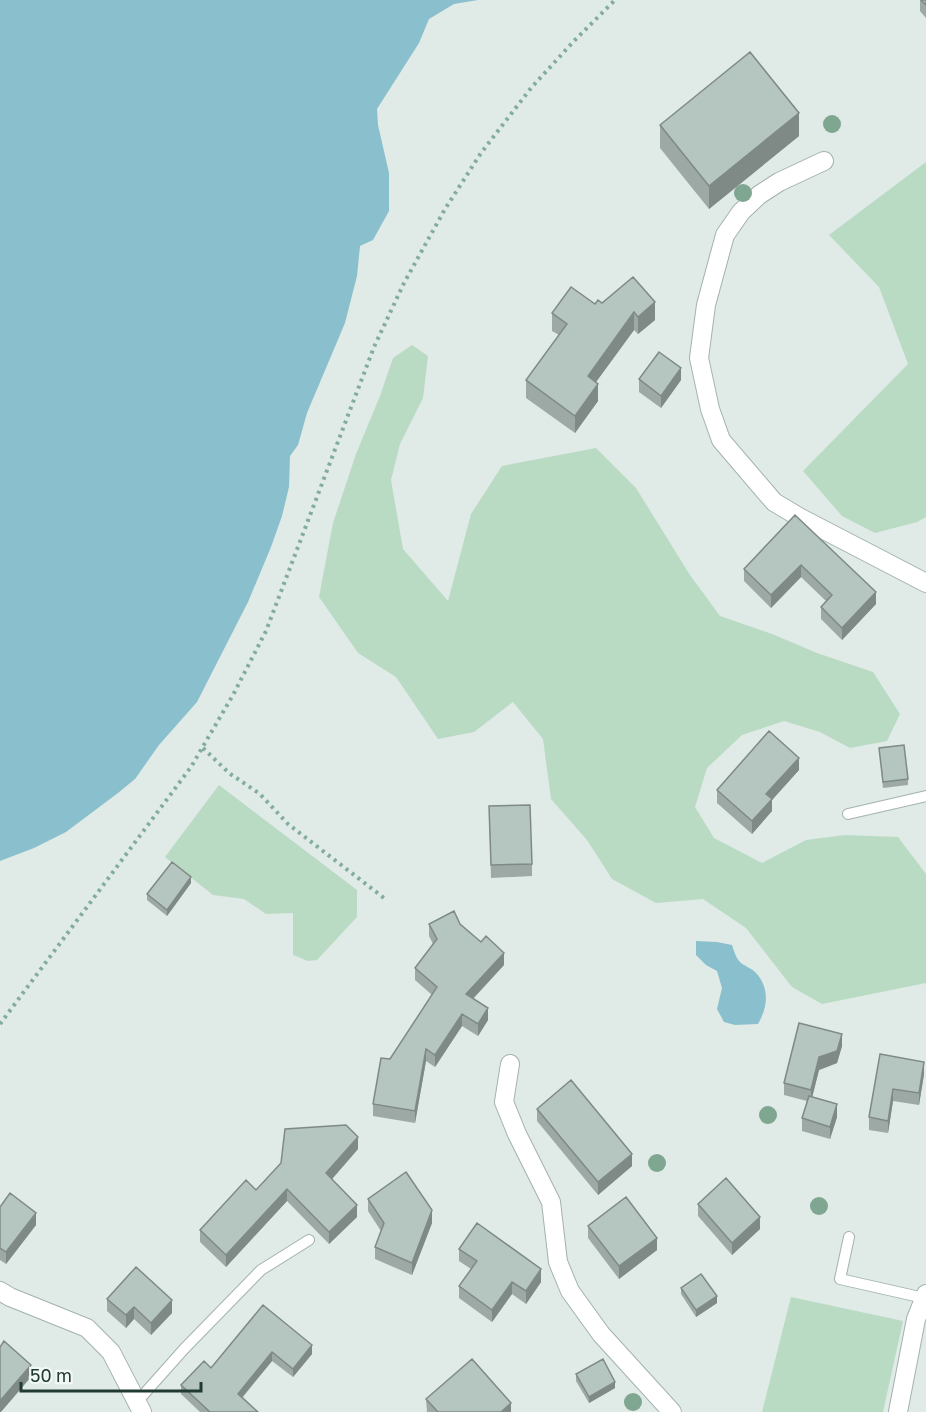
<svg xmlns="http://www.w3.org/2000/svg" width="926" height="1412" font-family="'Golos Text',sans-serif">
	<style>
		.green { fill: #b9dbc4 }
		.water { fill: #8ac0cd }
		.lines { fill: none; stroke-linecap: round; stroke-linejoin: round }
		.lane-casing { stroke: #a3b2ad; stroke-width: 12 }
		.street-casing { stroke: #a3b2ad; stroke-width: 20 }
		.path { stroke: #82aca1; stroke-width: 4; stroke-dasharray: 3 4.5; stroke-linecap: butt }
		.lane { stroke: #fff; stroke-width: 10 }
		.street { stroke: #fff; stroke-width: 18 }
		.tree { fill: #7ea690 }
		.wall { fill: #9ca9a4 }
		.shaded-wall { fill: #7f8a86 }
		.building { fill: #b5c5bf; stroke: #7f8a86; stroke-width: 1.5 }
	</style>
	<rect width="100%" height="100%" fill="#e0eae6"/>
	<path class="green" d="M 926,162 L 926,517 L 917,522 L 875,533 L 842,516 L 803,471 L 908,364 L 879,287 L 829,235 Z
		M 412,345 L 428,356 L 423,398 L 400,444 L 391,480 L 403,549 L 448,601 L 471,514 L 502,466 L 596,448 L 636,488 L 690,575 L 720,616 L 772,634 L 817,653 L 873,672 L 900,714 L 887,741 L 850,748 L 820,732 L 784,721 L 742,735 L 707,768 L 695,807 L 714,838 L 762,863 L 806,840 L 845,835 L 898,837 L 926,874 L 926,983 L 822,1004 L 792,987 L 746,928 L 703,899 L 656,903 L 612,879 L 587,840 L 551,799 L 543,739 L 513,702 L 474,732 L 438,739 L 396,677 L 358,653 L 319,597 L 333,523 L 356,454 L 380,396 L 393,358 Z
		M 219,785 L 357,890 L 357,917 L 317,960 L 308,961 L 293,955 L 293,913 L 266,914 L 244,899 L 213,895 L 165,857 Z
		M 791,1297 L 903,1321 L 883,1412 L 762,1412 Z"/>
	<path class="water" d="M 0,0 L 478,0 L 454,4 L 429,19 L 419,43 L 377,109 L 378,125 L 389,173 L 389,211 L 373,240 L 360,246 L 357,276 L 345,323 L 307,413 L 298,445 L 290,456 L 289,487 L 282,516 L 271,547 L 248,602 L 197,702 L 159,745 L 135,779 L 118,793 L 66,832 L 34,848 L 0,861 Z
		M 696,941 L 717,942 L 732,945 C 734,951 736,958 740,962 C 744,966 751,968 755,972 C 770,987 768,1007 758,1024 L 735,1025 L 724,1022 L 717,1009 L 722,988 L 717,971 L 706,965 L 696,955 Z"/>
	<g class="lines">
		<g class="lane-casing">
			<path id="lane" d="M 848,814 L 926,796
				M 849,1237 L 840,1279 L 924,1298
				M 136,1403 L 184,1349 L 261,1270 L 309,1240"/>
		</g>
		<g class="street-casing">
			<path id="street" d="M 824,161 L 779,182 L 759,195 L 741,212 L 725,235 L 706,305 L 699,358 L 710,409 L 721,440 L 774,502 L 799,517 L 926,583
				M 510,1064 L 504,1102 L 517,1134 L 551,1202 L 558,1262 L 570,1291 L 601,1334 L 672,1412
				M 0,1291 L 10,1297 L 87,1328 L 111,1352 L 142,1412
				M 898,1412 L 916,1319 L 926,1294"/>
		</g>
		<path class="path" d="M 203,748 L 229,773 L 260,794 L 288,824 L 384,898
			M 0,1024 L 191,767 L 233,695 L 266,631 L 374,347 L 404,283 L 445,209 L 481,153 L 531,88 L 574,41 L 615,0"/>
		<use href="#lane" class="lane"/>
		<use href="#street" class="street"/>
	</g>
	<g class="tree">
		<circle cx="832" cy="124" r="9"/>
		<circle cx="743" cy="193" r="9"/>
		<circle cx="768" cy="1115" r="9"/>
		<circle cx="657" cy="1163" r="9"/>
		<circle cx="819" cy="1206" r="9"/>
		<circle cx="633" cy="1402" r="9"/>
	</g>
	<path class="wall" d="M 920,0 L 926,0 L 926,18 L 920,11 Z
		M 660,125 L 799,136 L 709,209 L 660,148 Z
		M 633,277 L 655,320 L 638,334 L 634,330 L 596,382 L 598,401 L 575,433 L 526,398 L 526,380 L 559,335 L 552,331 L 552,313 L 602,303 Z
		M 639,379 L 681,380 L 661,408 L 639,392 Z
		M 795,515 L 876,604 L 842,640 L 821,619 L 821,607 L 826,601 L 801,577 L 771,608 L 744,581 L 744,569 Z
		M 879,748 L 908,779 L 908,785 L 883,788 Z
		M 799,770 L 772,800 L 772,811 L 752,834 L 717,803 L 717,790 Z
		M 489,806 L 532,864 L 532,876 L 491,878 Z
		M 191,883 L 167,916 L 147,900 L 147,894 Z
		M 429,924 L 460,924 L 504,965 L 473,999 L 488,1020 L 478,1036 L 462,1026 L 435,1067 L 426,1061 L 415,1123 L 373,1116 L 373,1104 L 390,1059 L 432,995 L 415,980 L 415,968 L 433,944 L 429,936 Z
		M 842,1046 L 837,1063 L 819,1070 L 812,1097 L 837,1117 L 830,1139 L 802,1131 L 802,1118 L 807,1101 L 784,1095 L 784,1083 Z
		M 880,1054 L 924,1074 L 919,1105 L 893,1101 L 888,1133 L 869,1130 L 869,1117 Z
		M 537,1109 L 632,1166 L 598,1195 L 537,1121 Z
		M 358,1149 L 332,1179 L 357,1217 L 329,1244 L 287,1201 L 226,1267 L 200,1242 L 200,1230 Z
		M 368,1199 L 432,1223 L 412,1275 L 375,1259 L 375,1247 L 381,1231 L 368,1211 Z
		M 698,1204 L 760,1229 L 732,1255 L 698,1216 Z
		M 0,1207 L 36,1225 L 6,1264 L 0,1260 Z
		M 588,1226 L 657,1250 L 619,1279 L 588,1238 Z
		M 459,1249 L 541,1282 L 526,1304 L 512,1294 L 492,1322 L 459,1298 L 459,1286 L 471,1269 L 459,1261 Z
		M 681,1288 L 717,1303 L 696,1317 L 681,1294 Z
		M 107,1299 L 172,1313 L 151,1335 L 134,1319 L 126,1328 L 107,1311 Z
		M 263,1305 L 312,1354 L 293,1377 L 272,1361 L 243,1397 L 258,1412 L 200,1412 L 181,1394 L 181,1385 L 211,1368 Z
		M 576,1374 L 615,1388 L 589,1403 L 576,1381 Z
		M 426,1399 L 511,1412 L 427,1412 Z"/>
	<path class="shaded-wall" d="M 799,113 L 799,136 L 709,209 L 709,186 Z
		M 655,302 L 655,320 L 638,334 L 638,317 Z
		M 634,312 L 634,330 L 588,393 L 588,376 Z
		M 681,368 L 681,380 L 661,408 L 661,396 Z
		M 598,384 L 598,401 L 575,433 L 575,416 Z
		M 801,565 L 801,577 L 771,608 L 771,595 Z
		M 876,592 L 876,604 L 842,640 L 842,628 Z
		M 799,758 L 799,770 L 772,800 L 772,811 L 752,834 L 752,821 L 766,794 Z
		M 191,877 L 191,883 L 167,916 L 167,910 Z
		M 504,953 L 504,965 L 466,1006 L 466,994 Z
		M 488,1008 L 488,1020 L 478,1036 L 478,1024 Z
		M 462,1014 L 462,1026 L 435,1067 L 435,1055 Z
		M 842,1034 L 842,1046 L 837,1063 L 819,1070 L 811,1102 L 811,1090 L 819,1057 Z
		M 426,1049 L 426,1061 L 415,1123 L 415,1111 Z
		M 924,1062 L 924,1074 L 919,1105 L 919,1093 Z
		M 893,1089 L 893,1101 L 888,1133 L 888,1121 Z
		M 837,1104 L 837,1117 L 830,1139 L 830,1127 Z
		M 358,1137 L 358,1149 L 326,1186 L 326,1173 Z
		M 632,1154 L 632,1166 L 598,1195 L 598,1182 Z
		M 287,1189 L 287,1201 L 226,1267 L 226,1255 Z
		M 357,1205 L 357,1217 L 329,1244 L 329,1232 Z
		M 432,1210 L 432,1223 L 412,1275 L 412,1263 Z
		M 36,1213 L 36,1225 L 6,1264 L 6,1252 Z
		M 760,1217 L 760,1229 L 732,1255 L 732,1243 Z
		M 657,1238 L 657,1250 L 619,1279 L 619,1266 Z
		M 541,1269 L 541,1282 L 526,1304 L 526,1291 Z
		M 512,1282 L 512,1294 L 492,1322 L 492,1310 Z
		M 717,1296 L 717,1303 L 696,1317 L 696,1310 Z
		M 172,1300 L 172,1313 L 151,1335 L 151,1323 Z
		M 134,1307 L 134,1319 L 126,1328 L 126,1315 Z
		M 312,1345 L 312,1354 L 293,1377 L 293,1369 Z
		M 272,1352 L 272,1361 L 238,1402 L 238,1394 Z
		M 31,1365 L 31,1377 L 1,1412 L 0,1412 L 0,1401 Z
		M 615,1382 L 615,1388 L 589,1403 L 589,1397 Z
		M 511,1403 L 511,1412 L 501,1412 Z"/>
	<path class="building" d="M 921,0 L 926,0 L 926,5 Z
		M 750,52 L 799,113 L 709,186 L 660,125 Z
		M 633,277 L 655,302 L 638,317 L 634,312 L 588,376 L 598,384 L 575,416 L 526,380 L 567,324 L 552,313 L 571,287 L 595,304 L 598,300 L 602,303 Z
		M 659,352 L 681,368 L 661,396 L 639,379 Z
		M 795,515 L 876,592 L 842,628 L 821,607 L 832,595 L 801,565 L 771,595 L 744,569 Z
		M 769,731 L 799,758 L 766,794 L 772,799 L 752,821 L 717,790 Z
		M 904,745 L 908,779 L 883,782 L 879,748 Z
		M 530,805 L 532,864 L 491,865 L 489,806 Z
		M 172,862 L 191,877 L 167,910 L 147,894 Z
		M 454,911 L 460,924 L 481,942 L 486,936 L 504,953 L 466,994 L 488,1008 L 478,1024 L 462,1014 L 435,1055 L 426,1049 L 415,1111 L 373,1104 L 381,1058 L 390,1059 L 437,987 L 415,968 L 437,939 L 429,924 Z
		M 799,1023 L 842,1034 L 837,1051 L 819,1057 L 811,1090 L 784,1083 Z
		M 880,1054 L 924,1062 L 919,1093 L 893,1089 L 888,1121 L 869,1117 Z
		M 571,1080 L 632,1154 L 598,1182 L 537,1109 Z
		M 809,1096 L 837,1104 L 830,1127 L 802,1118 Z
		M 346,1125 L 358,1137 L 326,1173 L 357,1205 L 329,1232 L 287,1189 L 226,1255 L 200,1230 L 246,1180 L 256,1190 L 281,1163 L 285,1129 Z
		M 406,1172 L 432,1210 L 412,1263 L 375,1247 L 384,1223 L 368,1199 Z
		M 726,1178 L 760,1217 L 732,1243 L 698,1204 Z
		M 10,1193 L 36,1213 L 6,1252 L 0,1248 L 0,1207 Z
		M 626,1197 L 657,1238 L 619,1266 L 588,1226 Z
		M 477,1223 L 541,1269 L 526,1291 L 512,1282 L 492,1310 L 459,1286 L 477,1261 L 459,1249 Z
		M 136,1267 L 172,1300 L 151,1323 L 134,1307 L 126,1315 L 107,1299 Z
		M 701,1274 L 717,1296 L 696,1310 L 681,1288 Z
		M 263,1305 L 312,1345 L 293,1369 L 272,1352 L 238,1394 L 258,1412 L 210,1412 L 181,1385 L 204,1361 L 211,1368 Z
		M 4,1341 L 31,1365 L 0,1401 L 0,1347 Z
		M 472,1359 L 511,1403 L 501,1412 L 438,1412 L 426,1399 Z
		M 603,1359 L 615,1382 L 589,1397 L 576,1374 Z"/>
	<path d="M21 1382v9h180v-9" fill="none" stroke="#213a34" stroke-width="3"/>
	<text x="30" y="1382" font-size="18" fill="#213a34" stroke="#f0f7f4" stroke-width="4.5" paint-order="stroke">50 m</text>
</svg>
